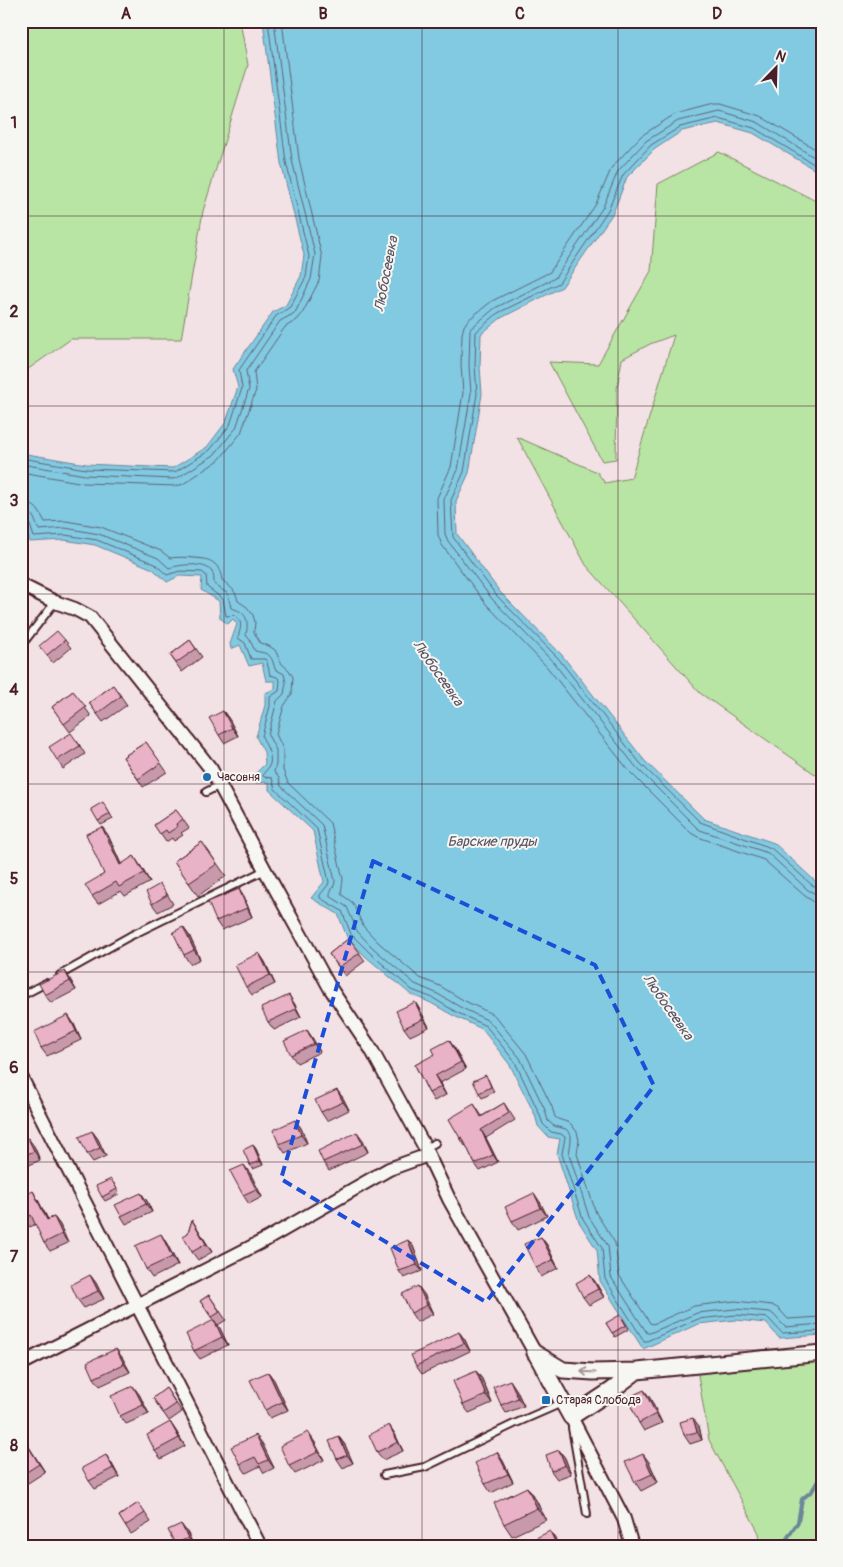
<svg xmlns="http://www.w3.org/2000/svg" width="843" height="1567" font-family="Pangolin,sans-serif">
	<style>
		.green { fill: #b8e5a3; stroke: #818267 }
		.water { fill: #81cae2; stroke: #6b8699 }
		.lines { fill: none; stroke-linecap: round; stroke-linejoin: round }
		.shore { stroke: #606374; stroke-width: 1 }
		.stream { stroke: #6b8699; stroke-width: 4 }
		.service-casing { stroke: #4a1f2b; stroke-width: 10 }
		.minor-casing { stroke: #4a1f2b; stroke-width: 16 }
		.tertiary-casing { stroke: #4a1f2b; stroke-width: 19 }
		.service { stroke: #f6f6f2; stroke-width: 6 }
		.minor { stroke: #f6f6f2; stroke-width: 12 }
		.tertiary { stroke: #f6f6f2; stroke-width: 15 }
		.wall { fill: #c899aa; stroke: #4a1f2b }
		.shaded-wall { fill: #a37d8b; stroke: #4a1f2b }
		.building { fill: #e9b2c6; stroke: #4a1f2b }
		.oneway { stroke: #a99598 }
		.marked { fill: none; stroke: #1d4ed8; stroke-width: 4; stroke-dasharray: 10 6; stroke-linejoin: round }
		.grid { fill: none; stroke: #4a1f2b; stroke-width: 1; stroke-opacity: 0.55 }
		.poi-dot { fill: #1f6fb2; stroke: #f6f6f2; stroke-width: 2 }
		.labels { text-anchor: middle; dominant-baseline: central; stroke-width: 4; stroke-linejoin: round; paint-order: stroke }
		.poi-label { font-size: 12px; fill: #4a1f2b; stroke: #f6f6f2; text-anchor: start }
		.water-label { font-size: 14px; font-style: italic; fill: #5a5262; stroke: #f6f6f2 }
		.neatline { fill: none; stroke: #4a1f2b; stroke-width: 2 }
		.grid-label { font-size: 16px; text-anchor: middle; font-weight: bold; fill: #4a1f2b }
	</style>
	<rect width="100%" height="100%" fill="#f2e2e5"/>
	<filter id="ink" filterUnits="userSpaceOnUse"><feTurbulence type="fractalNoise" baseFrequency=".02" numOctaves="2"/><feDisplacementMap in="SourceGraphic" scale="10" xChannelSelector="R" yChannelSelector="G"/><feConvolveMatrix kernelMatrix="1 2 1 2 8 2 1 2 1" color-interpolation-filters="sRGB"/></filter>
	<g filter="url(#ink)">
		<path class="green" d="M 21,21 L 240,21 L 248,65 L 203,211 L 181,339 L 71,339 L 21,374 Z
			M 719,152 L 822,204 L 822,779 L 700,693 L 586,565 L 517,437 L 597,472 L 605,483 L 631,478 L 674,335 L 650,344 L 622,359 L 617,388 L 616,459 L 602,461 L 549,362 L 598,364 L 651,271 L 658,184 Z
			M 822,1360 L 822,1546 L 761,1546 L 759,1533 L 709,1440 L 697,1369 Z"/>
		<path class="water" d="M 263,21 L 822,21 L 822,174 L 753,133 L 718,123 L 682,131 L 655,149 L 627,177 L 613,213 L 562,287 L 501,318 L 481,334 L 480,366 L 482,394 L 469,473 L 456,501 L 457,534 L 500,592 L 561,654 L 644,760 L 704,819 L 774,843 L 815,881 L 822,885 L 822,1335 L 779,1338 L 766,1323 L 736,1320 L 698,1324 L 643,1349 L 600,1281 L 597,1250 L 579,1222 L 557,1154 L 560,1139 L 548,1137 L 538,1126 L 535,1115 L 510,1065 L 482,1029 L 454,1016 L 431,1003 L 410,994 L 365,956 L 347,937 L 338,914 L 311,898 L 324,882 L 313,831 L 269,790 L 269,782 L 254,783 L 255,774 L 265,764 L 264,752 L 256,737 L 265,705 L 265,693 L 275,689 L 275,681 L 266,681 L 262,663 L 249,666 L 240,645 L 231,649 L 230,644 L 237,624 L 233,619 L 228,624 L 220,618 L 219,601 L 201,590 L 202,577 L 179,576 L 167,582 L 153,569 L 95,545 L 64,540 L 30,542 L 24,521 L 21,521 L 21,453 L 86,464 L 173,468 L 207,447 L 226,422 L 238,387 L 233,369 L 273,312 L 286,305 L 301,276 L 304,255 L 281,163 Z"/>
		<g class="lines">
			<path class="shore" d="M 822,153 L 760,116 L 720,104 L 713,104 L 675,114 L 641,136 L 612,167 L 596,204 L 550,272 L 492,301 L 468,320 L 464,326 L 462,334 L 461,365 L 463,393 L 451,467 L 437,498 L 438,535 L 442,545 L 486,604 L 547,667 L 630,772 L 691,833 L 698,837 L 764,860 L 805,896 L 814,902 L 822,903
				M 822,162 L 757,122 L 719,111 L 678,121 L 646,141 L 618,171 L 603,207 L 555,278 L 495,308 L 470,329 L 469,366 L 471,393 L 458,470 L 444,499 L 445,534 L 448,541 L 492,599 L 553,662 L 636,767 L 696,827 L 700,830 L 768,853 L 808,890 L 816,894 L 822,895
				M 822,169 L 754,128 L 718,118 L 680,127 L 651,145 L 623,175 L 608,210 L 559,283 L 498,313 L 476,332 L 475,366 L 477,394 L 464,472 L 451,500 L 453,537 L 496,595 L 558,658 L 640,763 L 700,822 L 771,848 L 812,885 L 822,889
				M 21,458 L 86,469 L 175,472 L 210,450 L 230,425 L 242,388 L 239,370 L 276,316 L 290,307 L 306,277 L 309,256 L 286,162 L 268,21
				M 21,464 L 85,475 L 172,479 L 177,478 L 214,455 L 236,428 L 249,389 L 246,371 L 280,321 L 293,314 L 296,311 L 311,279 L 315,254 L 292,160 L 274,21
				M 21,472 L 84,483 L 177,486 L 183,484 L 219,460 L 241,433 L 256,390 L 254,372 L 285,327 L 297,320 L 302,314 L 319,281 L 322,257 L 299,159 L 282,21
				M 21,502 C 36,503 39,511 45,522 L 66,521 L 101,527 L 161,551 L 170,558 C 178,557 186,557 194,558 C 211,559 219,562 222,580 C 231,587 236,591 238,601 L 247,607 L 253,615 L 255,622 L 254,632 L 260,643 L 269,646 L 275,650 L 282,664 L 289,670 L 293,677 L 292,694 L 284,706 L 276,734 L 283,749 L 283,770 L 288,783 L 330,823 L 343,879 L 341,894 L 353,903 L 363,926 L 378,942 L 420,978 L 440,986 L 463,1000 L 494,1015 L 526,1054 L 552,1107 L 555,1117 L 558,1119 L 570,1123 L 577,1132 L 579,1140 L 577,1154 L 596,1213 L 615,1243 L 619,1275 L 650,1323 L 653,1324 L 694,1306 L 735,1301 L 772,1305 L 779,1309 L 788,1319 L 822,1317
				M 21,510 C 35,511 34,521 39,530 L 65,528 L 99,534 L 158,558 L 169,568 C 178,565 205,561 212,572 C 214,575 214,580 214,584 L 228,594 L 231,608 C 247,612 249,620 246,635 L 250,640 L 255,651 C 270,654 271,654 275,669 L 284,674 L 286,682 L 284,694 L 277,701 L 268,735 L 276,750 L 276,764 L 274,772 L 279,778 L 281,786 L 322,825 L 335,881 C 335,887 329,891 330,896 L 347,907 L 357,931 L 373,948 L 415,984 L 436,993 L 460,1007 L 489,1021 L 520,1058 L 545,1110 L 548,1121 L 554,1126 L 566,1129 L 571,1135 L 571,1141 L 569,1154 L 589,1217 L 608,1246 L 611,1277 L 647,1333 L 650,1333 L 697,1313 L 735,1309 L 770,1312 L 774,1315 L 785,1327 L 822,1324
				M 21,516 L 28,519 L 34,537 L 65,535 L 97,540 L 155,564 L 167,575 L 180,571 L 202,572 L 206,575 L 207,587 L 223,599 L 226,616 L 235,615 C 244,623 240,628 238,638 L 245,643 L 251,659 L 265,659 L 267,662 L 270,675 L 277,677 L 280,680 L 279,691 L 270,697 L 270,706 L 262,736 C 265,745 275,758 268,768 C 266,771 264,772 263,775 L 264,777 L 272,778 L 275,789 L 317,829 L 329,882 L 328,885 L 320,895 L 320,898 L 342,911 L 351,934 L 369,952 L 412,990 L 433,998 L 456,1012 L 486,1026 L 515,1062 L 539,1113 L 543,1124 L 551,1132 L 561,1134 L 565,1137 L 562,1154 L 583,1219 L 602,1248 L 605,1279 L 644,1341 L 647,1341 L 698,1319 L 736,1315 L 768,1318 L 782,1333 L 822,1331"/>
			<path class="stream" d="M 782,1546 L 798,1522 L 802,1499 L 812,1491 L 822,1474"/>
			<g class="service-casing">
				<path id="service" d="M 21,646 L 55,602
					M 206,792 L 220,785
					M 60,975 L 130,936 L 265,870
					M 21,996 L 46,983
					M 425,1148 L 435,1143
					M 572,1428 L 587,1514
					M 384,1475 L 425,1467 L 514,1424 L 562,1403"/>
			</g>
			<g class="minor-casing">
				<path id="minor" d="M 21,585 L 55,602 L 75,609 L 90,617 L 211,769 L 265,870 L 330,988 L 371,1049 L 423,1144 L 449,1199 L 535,1353
					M 21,1077 L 260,1546
					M 21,1364 L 267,1239 L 389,1169 L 428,1155
					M 571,1417 L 624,1519 L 632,1546"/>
			</g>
			<g class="tertiary-casing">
				<path id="tertiary" d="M 535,1353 L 563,1370 L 593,1372 L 637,1371 L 822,1353
					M 536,1354 L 571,1417 L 612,1390 L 637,1371"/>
			</g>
			<use href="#service" class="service"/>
			<use href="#minor" class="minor"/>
			<use href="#tertiary" class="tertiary"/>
		</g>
		<path class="wall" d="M 65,640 L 71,648 L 53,663 L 39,646 Z
			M 190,640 L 202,657 L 182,672 L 170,655 Z
			M 113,685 L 127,705 L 103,722 L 89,703 Z
			M 73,691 L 91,716 L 70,732 L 52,707 Z
			M 223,711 L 229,719 L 238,736 L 224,743 L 219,735 Z
			M 77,741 L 85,754 L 63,769 L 57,760 Z
			M 146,742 L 167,772 L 143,787 L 123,757 Z
			M 106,807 L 113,819 L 101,825 L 98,821 Z
			M 176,810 L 189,828 L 181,833 L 183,835 L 174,841 L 172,838 L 166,842 L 154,825 Z
			M 102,827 L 108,835 L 121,864 L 140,865 L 150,882 L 125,896 L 121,891 L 98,904 L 92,896 L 104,874 Z
			M 202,842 L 226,876 L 198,896 L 174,861 Z
			M 166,892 L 173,904 L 158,912 L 152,904 Z
			M 244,897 L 252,917 L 222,930 L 216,921 Z
			M 189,935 L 200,959 L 190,964 L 184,955 Z
			M 349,938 L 365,961 L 345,976 L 329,954 Z
			M 259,953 L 265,962 L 275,984 L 252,995 L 246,987 Z
			M 65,971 L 70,979 L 76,990 L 51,1003 L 45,995 Z
			M 415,1002 L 420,1010 L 429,1027 L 410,1036 L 404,1028 Z
			M 294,1003 L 301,1017 L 274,1030 L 268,1022 Z
			M 68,1015 L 74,1024 L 81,1040 L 47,1056 L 41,1048 Z
			M 307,1030 L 313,1039 L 320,1052 L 297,1063 L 291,1055 Z
			M 454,1047 L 466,1069 L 440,1083 L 446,1095 L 434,1101 L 429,1093 L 415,1065 Z
			M 488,1079 L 494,1092 L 482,1098 L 479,1093 Z
			M 337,1090 L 343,1098 L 349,1110 L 327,1121 L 321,1112 Z
			M 504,1103 L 515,1120 L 486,1138 L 498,1162 L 480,1171 L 475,1164 L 466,1145 L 465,1146 L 460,1138 L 474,1104 L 482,1116 Z
			M 295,1120 L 301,1128 L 307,1143 L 285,1153 L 279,1144 Z
			M 92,1131 L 98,1139 L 106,1156 L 93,1162 L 87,1154 Z
			M 363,1140 L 368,1152 L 329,1171 L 323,1162 Z
			M 21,1141 L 34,1146 L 40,1160 L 23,1168 L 21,1166 Z
			M 253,1145 L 256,1149 L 263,1165 L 253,1169 L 250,1165 Z
			M 250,1173 L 262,1197 L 249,1204 L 243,1195 Z
			M 114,1183 L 119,1194 L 105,1201 L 102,1197 Z
			M 141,1193 L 147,1201 L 152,1212 L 126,1224 L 121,1216 Z
			M 38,1200 L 48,1219 L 54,1217 L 60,1225 L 68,1243 L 50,1251 L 44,1243 L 36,1224 L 30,1227 L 24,1219 Z
			M 540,1202 L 547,1216 L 518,1230 L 512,1221 Z
			M 192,1220 L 212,1252 L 198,1260 L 192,1252 L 188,1233 Z
			M 541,1237 L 547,1245 L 558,1268 L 541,1277 L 536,1268 Z
			M 408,1240 L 413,1246 L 422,1271 L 404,1278 L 399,1271 Z
			M 166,1242 L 178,1265 L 152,1278 L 146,1269 Z
			M 90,1275 L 96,1283 L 104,1299 L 84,1308 L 78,1300 Z
			M 590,1275 L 596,1283 L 604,1297 L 589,1305 L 583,1297 Z
			M 424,1294 L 433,1314 L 417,1322 L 411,1313 Z
			M 209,1295 L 226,1320 L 218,1325 L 228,1345 L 200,1359 L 194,1351 L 213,1320 L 200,1301 Z
			M 623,1319 L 629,1329 L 615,1337 L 606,1323 Z
			M 459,1332 L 465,1340 L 470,1351 L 422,1374 L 416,1366 Z
			M 122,1357 L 130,1372 L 100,1386 L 94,1378 Z
			M 476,1371 L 482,1379 L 492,1403 L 469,1413 L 463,1405 Z
			M 268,1372 L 274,1380 L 288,1410 L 270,1418 L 265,1410 Z
			M 166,1388 L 182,1412 L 169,1421 L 153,1398 Z
			M 516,1389 L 524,1406 L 506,1413 L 501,1405 Z
			M 644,1390 L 650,1398 L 662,1423 L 644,1431 L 639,1423 Z
			M 139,1394 L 149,1414 L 126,1424 L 120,1416 Z
			M 170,1422 L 176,1431 L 185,1446 L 161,1459 L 155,1451 Z
			M 389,1425 L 395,1434 L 403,1451 L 383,1460 L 377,1452 Z
			M 699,1426 L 702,1440 L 690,1444 L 684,1435 Z
			M 22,1436 L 45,1472 L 28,1483 L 25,1480 L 21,1482 Z
			M 339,1437 L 345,1445 L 353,1463 L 343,1468 L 337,1459 Z
			M 314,1441 L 324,1460 L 295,1474 L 289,1466 Z
			M 262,1443 L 274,1468 L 264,1473 L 260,1466 L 246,1473 L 240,1464 Z
			M 559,1450 L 565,1458 L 571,1474 L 557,1479 L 551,1471 Z
			M 497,1452 L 503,1461 L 513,1482 L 491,1493 L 485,1484 Z
			M 106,1455 L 112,1464 L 119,1477 L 95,1489 L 89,1481 Z
			M 649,1462 L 658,1482 L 641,1491 L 635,1482 Z
			M 527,1487 L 536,1500 L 546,1520 L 512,1536 L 504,1524 Z
			M 138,1503 L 151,1522 L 131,1534 L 119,1516 Z
			M 187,1532 L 194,1546 L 176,1546 L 175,1544 Z"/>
		<path class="shaded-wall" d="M 223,711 L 229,719 L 238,736 L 232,728 Z
			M 102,827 L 108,835 L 125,873 L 120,865 Z
			M 134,856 L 140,865 L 150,882 L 144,873 Z
			M 239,889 L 244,897 L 252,917 L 247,908 Z
			M 183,927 L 189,935 L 200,959 L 194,950 Z
			M 259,953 L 265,962 L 275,984 L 270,975 Z
			M 65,971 L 70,979 L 76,990 L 70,981 Z
			M 289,995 L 294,1003 L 301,1017 L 296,1009 Z
			M 415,1002 L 420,1010 L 429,1027 L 423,1019 Z
			M 68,1015 L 74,1024 L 81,1040 L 76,1031 Z
			M 307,1030 L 313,1039 L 320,1052 L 314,1044 Z
			M 449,1040 L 454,1047 L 466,1069 L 461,1062 Z
			M 435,1076 L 440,1083 L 446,1095 L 441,1087 Z
			M 337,1090 L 343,1098 L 349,1110 L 343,1102 Z
			M 295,1120 L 301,1128 L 307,1143 L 301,1135 Z
			M 481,1130 L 486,1138 L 498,1162 L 493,1155 Z
			M 92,1131 L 98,1139 L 106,1156 L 100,1148 Z
			M 357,1132 L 363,1140 L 368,1152 L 363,1144 Z
			M 28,1138 L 34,1146 L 40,1160 L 34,1151 Z
			M 253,1145 L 256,1149 L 263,1165 L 260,1161 Z
			M 244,1165 L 250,1173 L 262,1197 L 256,1189 Z
			M 33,1191 L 38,1200 L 52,1229 L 47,1220 Z
			M 141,1193 L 147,1201 L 152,1212 L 146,1204 Z
			M 534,1193 L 540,1202 L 547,1216 L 541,1208 Z
			M 54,1217 L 60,1225 L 68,1243 L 62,1234 Z
			M 192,1220 L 198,1229 L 212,1252 L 206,1244 Z
			M 161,1234 L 166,1242 L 178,1265 L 172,1257 Z
			M 541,1237 L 547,1245 L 558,1268 L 553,1260 Z
			M 408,1240 L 413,1246 L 422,1271 L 417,1265 Z
			M 90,1275 L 96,1283 L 104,1299 L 98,1291 Z
			M 590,1275 L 596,1283 L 604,1297 L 598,1289 Z
			M 418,1286 L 424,1294 L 433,1314 L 427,1305 Z
			M 214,1320 L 220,1328 L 228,1345 L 222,1337 Z
			M 459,1332 L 465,1340 L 470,1351 L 464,1343 Z
			M 116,1349 L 122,1357 L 130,1372 L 124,1364 Z
			M 476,1371 L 482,1379 L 492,1403 L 486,1395 Z
			M 268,1372 L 274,1380 L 288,1410 L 282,1402 Z
			M 510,1380 L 516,1389 L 524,1406 L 518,1398 Z
			M 133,1386 L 139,1394 L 149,1414 L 143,1405 Z
			M 644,1390 L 650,1398 L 662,1423 L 656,1414 Z
			M 693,1418 L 699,1426 L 702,1440 L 697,1432 Z
			M 170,1422 L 176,1431 L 185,1446 L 179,1438 Z
			M 389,1425 L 395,1434 L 403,1451 L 398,1442 Z
			M 308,1432 L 314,1441 L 324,1460 L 318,1452 Z
			M 256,1435 L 262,1443 L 274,1468 L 268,1460 Z
			M 22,1436 L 27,1444 L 45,1472 L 39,1464 Z
			M 339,1437 L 345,1445 L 353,1463 L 347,1455 Z
			M 559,1450 L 565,1458 L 571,1474 L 565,1465 Z
			M 497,1452 L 503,1461 L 513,1482 L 508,1474 Z
			M 643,1454 L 649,1462 L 658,1482 L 652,1474 Z
			M 106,1455 L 112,1464 L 119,1477 L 113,1468 Z
			M 527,1487 L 536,1500 L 546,1520 L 537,1508 Z
			M 181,1524 L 187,1532 L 194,1546 L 188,1538 Z
			M 550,1531 L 556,1540 L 559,1546 L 557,1546 Z"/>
		<path class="building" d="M 57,631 L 65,640 L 47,655 L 39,646 Z
			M 190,640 L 196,649 L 176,663 L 170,655 Z
			M 113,685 L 121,696 L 97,714 L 89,703 Z
			M 73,691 L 86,707 L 64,724 L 52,707 Z
			M 223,711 L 232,728 L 219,735 L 209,718 Z
			M 71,733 L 80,746 L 57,760 L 49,747 Z
			M 146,742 L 161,763 L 138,779 L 123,757 Z
			M 103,802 L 110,814 L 98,821 L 91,809 Z
			M 176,810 L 183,819 L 176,824 L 177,827 L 168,833 L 166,830 L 160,834 L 154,825 Z
			M 102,827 L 120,865 L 134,856 L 144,873 L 119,887 L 116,882 L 92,896 L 85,885 L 104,874 L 86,834 Z
			M 202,842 L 217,864 L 189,883 L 174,861 Z
			M 160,884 L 167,895 L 152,904 L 146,892 Z
			M 239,889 L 247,908 L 216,921 L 208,902 Z
			M 183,927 L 194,950 L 184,955 L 173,932 Z
			M 349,938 L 360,953 L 339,967 L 329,954 Z
			M 259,953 L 270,975 L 246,987 L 235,965 Z
			M 65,971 L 70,981 L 45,995 L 39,984 Z
			M 289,995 L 296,1009 L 268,1022 L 261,1008 Z
			M 415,1002 L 423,1019 L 404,1028 L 396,1011 Z
			M 68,1015 L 76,1031 L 41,1048 L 34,1032 Z
			M 307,1030 L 314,1044 L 291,1055 L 284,1041 Z
			M 449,1040 L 461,1062 L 435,1076 L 441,1087 L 429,1093 L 415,1065 L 435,1054 L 432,1049 Z
			M 486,1075 L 491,1087 L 479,1093 L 473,1081 Z
			M 337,1090 L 343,1102 L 321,1112 L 315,1100 Z
			M 504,1103 L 509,1113 L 481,1130 L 493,1155 L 475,1164 L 462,1137 L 460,1138 L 449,1119 L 474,1104 L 481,1117 Z
			M 295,1120 L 301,1135 L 279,1144 L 273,1130 Z
			M 92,1131 L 100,1148 L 87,1154 L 79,1137 Z
			M 357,1132 L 363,1144 L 323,1162 L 318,1151 Z
			M 28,1138 L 34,1151 L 21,1157 L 21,1141 Z
			M 253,1145 L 260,1161 L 250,1165 L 243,1150 Z
			M 244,1165 L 256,1189 L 243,1195 L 230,1171 Z
			M 111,1179 L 117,1189 L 102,1197 L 96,1186 Z
			M 33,1191 L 47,1220 L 54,1217 L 62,1234 L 44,1243 L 31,1215 L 24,1219 L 21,1213 L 21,1197 Z
			M 141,1193 L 146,1204 L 121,1216 L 115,1205 Z
			M 534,1193 L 541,1208 L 512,1221 L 505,1207 Z
			M 192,1220 L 206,1244 L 192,1252 L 183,1236 L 188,1233 Z
			M 161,1234 L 172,1257 L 146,1269 L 135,1246 Z
			M 541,1237 L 553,1260 L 536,1268 L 524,1244 Z
			M 408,1240 L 417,1265 L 399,1271 L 390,1248 Z
			M 90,1275 L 98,1291 L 78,1300 L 71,1285 Z
			M 590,1275 L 598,1289 L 583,1297 L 576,1283 Z
			M 418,1286 L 427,1305 L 411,1313 L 402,1294 Z
			M 209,1295 L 220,1312 L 212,1317 L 200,1301 Z
			M 620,1315 L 626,1325 L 612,1333 L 606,1323 Z
			M 214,1320 L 222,1337 L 194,1351 L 186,1334 Z
			M 459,1332 L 464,1343 L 416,1366 L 411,1355 Z
			M 116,1349 L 124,1364 L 94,1378 L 87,1362 Z
			M 476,1371 L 486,1395 L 463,1405 L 453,1381 Z
			M 268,1372 L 282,1402 L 265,1410 L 250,1380 Z
			M 510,1380 L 518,1398 L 501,1405 L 493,1387 Z
			M 133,1386 L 143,1405 L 120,1416 L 111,1396 Z
			M 166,1388 L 176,1404 L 163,1413 L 153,1398 Z
			M 644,1390 L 656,1414 L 639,1423 L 627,1398 Z
			M 693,1418 L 697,1432 L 684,1435 L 680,1422 Z
			M 170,1422 L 179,1438 L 155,1451 L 147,1435 Z
			M 389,1425 L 398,1442 L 377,1452 L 369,1435 Z
			M 308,1432 L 318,1452 L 289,1466 L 280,1446 Z
			M 256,1435 L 268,1460 L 259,1464 L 255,1457 L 240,1464 L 231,1447 Z
			M 22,1436 L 39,1464 L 22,1475 L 21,1474 Z
			M 339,1437 L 347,1455 L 337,1459 L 329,1441 Z
			M 559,1450 L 565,1465 L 551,1471 L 546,1455 Z
			M 497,1452 L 508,1474 L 485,1484 L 475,1463 Z
			M 643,1454 L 652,1474 L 635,1482 L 625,1462 Z
			M 106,1455 L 113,1468 L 89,1481 L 82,1468 Z
			M 527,1487 L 537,1508 L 504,1524 L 494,1503 Z
			M 138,1503 L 145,1513 L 125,1526 L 119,1516 Z
			M 181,1524 L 188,1538 L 175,1544 L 168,1530 Z
			M 550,1531 L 557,1546 L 537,1546 L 534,1539 Z
			M 302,1539 L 306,1546 L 287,1546 Z"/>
		<defs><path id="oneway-shaft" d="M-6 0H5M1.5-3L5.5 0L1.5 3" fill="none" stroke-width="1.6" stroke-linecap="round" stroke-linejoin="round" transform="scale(1.25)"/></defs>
		<use class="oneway" href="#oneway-shaft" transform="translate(588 1372) rotate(-177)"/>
	</g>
	<path class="marked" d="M 373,861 L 595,965 L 654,1086 L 486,1302 L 281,1179 Z"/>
	<path class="grid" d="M 224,21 L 224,1546M 422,21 L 422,1546M 618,21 L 618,1546M 21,216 L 822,216M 21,406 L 822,406M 21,594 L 822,594M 21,784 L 822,784M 21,972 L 822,972M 21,1162 L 822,1162M 21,1350 L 822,1350"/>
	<g class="poi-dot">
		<circle cx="207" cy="777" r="5"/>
		<rect x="541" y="1395" width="10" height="10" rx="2.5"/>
	</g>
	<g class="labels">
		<g class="poi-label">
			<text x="217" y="777">Часовня</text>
			<text x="556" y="1400">Старая Слобода</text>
		</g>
		<g class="water-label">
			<text transform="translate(386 274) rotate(-79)">Любосеевка</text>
			<text transform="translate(438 673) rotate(55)">Любосеевка</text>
			<text x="492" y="841">Барские пруды</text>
			<text transform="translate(668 1007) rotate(55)">Любосеевка</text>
		</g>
	</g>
	<rect width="843" height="1567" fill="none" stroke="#f6f6f2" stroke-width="55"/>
	<g transform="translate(776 68) rotate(23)" stroke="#f6f6f2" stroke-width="4" paint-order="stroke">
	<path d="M0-4L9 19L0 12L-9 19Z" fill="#4a1f2b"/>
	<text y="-8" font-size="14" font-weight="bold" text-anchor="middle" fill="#4a1f2b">N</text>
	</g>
	<rect x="28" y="28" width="788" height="1512" class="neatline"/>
	<g class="grid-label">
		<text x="126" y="19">A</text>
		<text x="323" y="19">B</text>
		<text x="520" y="19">C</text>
		<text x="717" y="19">D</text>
		<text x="14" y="128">1</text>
		<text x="14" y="317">2</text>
		<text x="14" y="506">3</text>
		<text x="14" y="695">4</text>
		<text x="14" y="884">5</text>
		<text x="14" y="1073">6</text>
		<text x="14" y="1262">7</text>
		<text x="14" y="1451">8</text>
	</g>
</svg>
